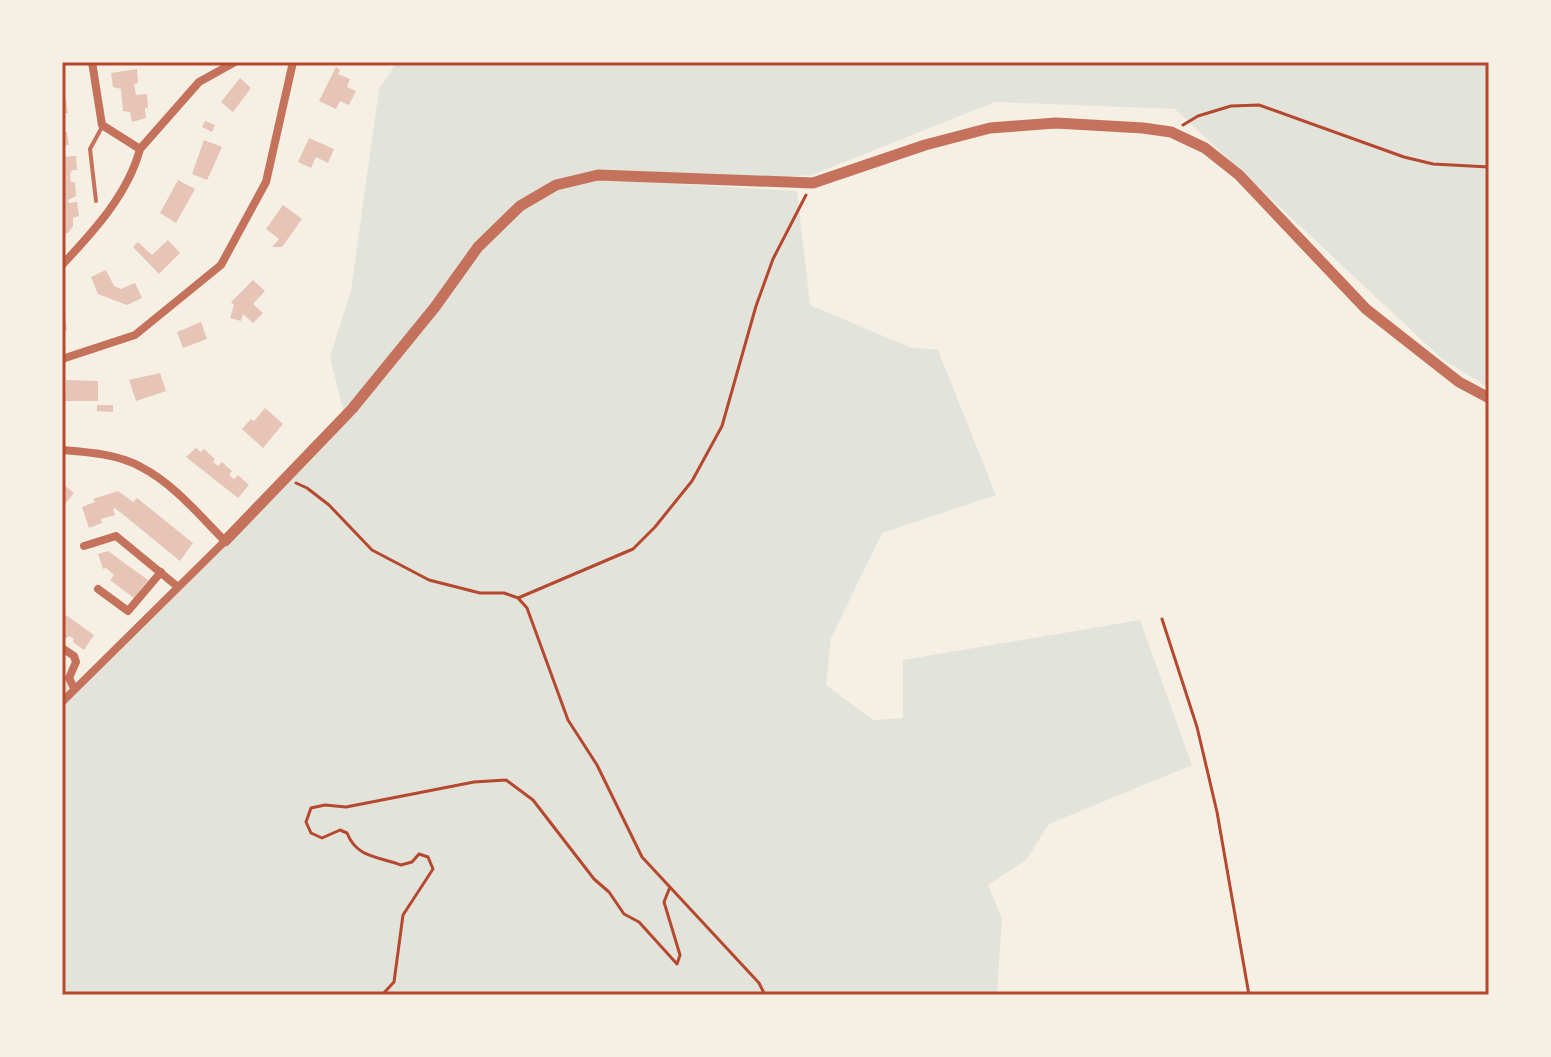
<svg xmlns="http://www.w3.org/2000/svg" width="1551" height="1057" font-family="'Archivo Narrow',sans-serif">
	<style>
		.green { fill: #e2e4dc }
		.building { fill: #e6c5b7 }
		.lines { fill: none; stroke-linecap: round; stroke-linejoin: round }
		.path { stroke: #b5482f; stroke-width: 3 }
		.service { stroke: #c5725c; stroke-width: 4 }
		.minor { stroke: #c5725c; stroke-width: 8 }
		.tertiary { stroke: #c5725c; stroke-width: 11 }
		.neatline { fill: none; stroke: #b5482f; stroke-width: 3 }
	</style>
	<rect width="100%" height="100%" fill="#f6efe4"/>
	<path class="green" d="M 397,62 L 1489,62 L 1489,388 L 1441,358 L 1175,109 L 995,102 L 812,175 L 678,184 L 797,191 L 810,305 L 909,347 L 938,350 L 996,495 L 882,533 L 831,638 L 826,685 L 873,720 L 903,718 L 903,660 L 1140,620 L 1192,765 L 1049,824 L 1027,859 L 988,885 L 1002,919 L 997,995 L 62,995 L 62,679 L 68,684 L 70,693 L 345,418 L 330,357 L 351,291 L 379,89 Z"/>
	<path class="building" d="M 336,67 L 340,70 L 338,74 L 350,79 L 347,87 L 356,91 L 349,105 L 340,101 L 336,109 L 319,101 Z
		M 137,69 L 138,83 L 134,84 L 136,95 L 147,94 L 148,108 L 145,108 L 146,118 L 132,122 L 130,112 L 123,111 L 121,89 L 113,87 L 111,73 Z
		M 240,78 L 251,88 L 233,112 L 221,102 Z
		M 66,99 L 68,113 L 62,114 L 62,100 Z
		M 205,121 L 215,125 L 212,132 L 202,127 Z
		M 62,132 L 67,132 L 69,145 L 62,146 Z
		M 309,138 L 334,149 L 328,163 L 316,157 L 311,168 L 298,162 Z
		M 204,140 L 222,147 L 207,180 L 192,174 Z
		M 76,156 L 77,170 L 72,170 L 70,174 L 71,182 L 75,182 L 76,196 L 68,200 L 69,203 L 77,202 L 79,216 L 73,218 L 73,226 L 68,233 L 62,234 L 62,157 Z
		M 178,180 L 195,189 L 176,223 L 160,213 Z
		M 283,205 L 302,219 L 282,247 L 272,247 L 279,239 L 266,229 Z
		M 168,240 L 180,253 L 159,274 L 133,247 L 138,242 L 152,255 Z
		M 106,270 L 114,286 L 121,289 L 135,283 L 142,298 L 127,305 L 98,294 L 91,277 Z
		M 253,280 L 265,291 L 253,304 L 263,313 L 253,323 L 243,314 L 241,321 L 230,318 L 234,305 L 231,302 Z
		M 62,314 L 65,314 L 67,330 L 62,331 Z
		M 201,322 L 207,339 L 183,348 L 177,332 Z
		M 160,373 L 166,391 L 136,401 L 129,380 Z
		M 66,380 L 98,381 L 98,401 L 65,401 Z
		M 97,405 L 113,405 L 113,412 L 97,411 Z
		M 265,408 L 283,424 L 263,448 L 242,429 L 251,419 L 254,421 Z
		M 196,448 L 201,452 L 204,449 L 215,459 L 213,462 L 218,466 L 222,462 L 232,471 L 229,475 L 234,479 L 238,475 L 249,485 L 238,498 L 186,457 Z
		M 62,483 L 74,493 L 62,508 Z
		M 118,491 L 133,502 L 137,498 L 193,543 L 180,561 L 115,508 L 113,509 L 115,515 L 101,519 L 102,523 L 89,528 L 82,507 L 95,502 L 93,499 Z
		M 108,551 L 148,580 L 134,598 L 110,580 L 114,575 L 106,568 L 103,569 L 98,554 Z
		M 66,615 L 94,635 L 84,650 L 73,642 L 74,639 L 69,636 L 62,641 L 62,621 Z"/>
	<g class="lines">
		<path class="path" d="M 1183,125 L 1198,116 L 1231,106 L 1259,105 L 1404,157 L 1433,164 L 1489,167
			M 296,483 L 307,488 L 329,505 L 372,550 L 429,580 L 480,593 L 504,593 L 518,598 L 527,608 L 568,720 L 597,765 L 642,857 L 759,983 L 765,995
			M 518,598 L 633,549 L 655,527 L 692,481 L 722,426 L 756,306 L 773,259 L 806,195
			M 1162,619 L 1197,727 L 1217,812 L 1249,995
			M 382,995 L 394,982 L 403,915 L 433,869 L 428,857 L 419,854 L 412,862 L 401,865 C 377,856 357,858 347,833 L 340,830 L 322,838 L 311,833 L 306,822 L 311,808 L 325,805 L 346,807 L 474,782 L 506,780 L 533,800 L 594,879 L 609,892 L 624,914 L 639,922 L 677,964 L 680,955 L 664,902 L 670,887"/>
		<path class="service" d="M 96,201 L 90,149 L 102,127"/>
		<path class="minor" d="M 92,62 L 102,125 L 140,149
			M 62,265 C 94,231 128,194 140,149 L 199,82 L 235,62
			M 62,359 L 135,335 L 221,265 L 266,182 L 293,62
			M 62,450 C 87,452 118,454 141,467 C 174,484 199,515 225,541 L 62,702
			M 84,546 L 116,536 L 178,587
			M 98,589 L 128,611 L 161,572
			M 62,648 L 74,656 L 76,662 L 69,678 L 74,688"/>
		<path class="tertiary" d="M 225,541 L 352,409 L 435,307 L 478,247 L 520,206 L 556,185 L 598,175 L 813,183 L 925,145 L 990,128 L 1056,123 L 1143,128 L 1171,132 L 1205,148 L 1239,175 L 1366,309 L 1459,382 L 1489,398"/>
	</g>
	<rect width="1551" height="1057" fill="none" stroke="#f6efe4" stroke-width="128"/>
	<rect x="64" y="64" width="1423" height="929" class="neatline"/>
</svg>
